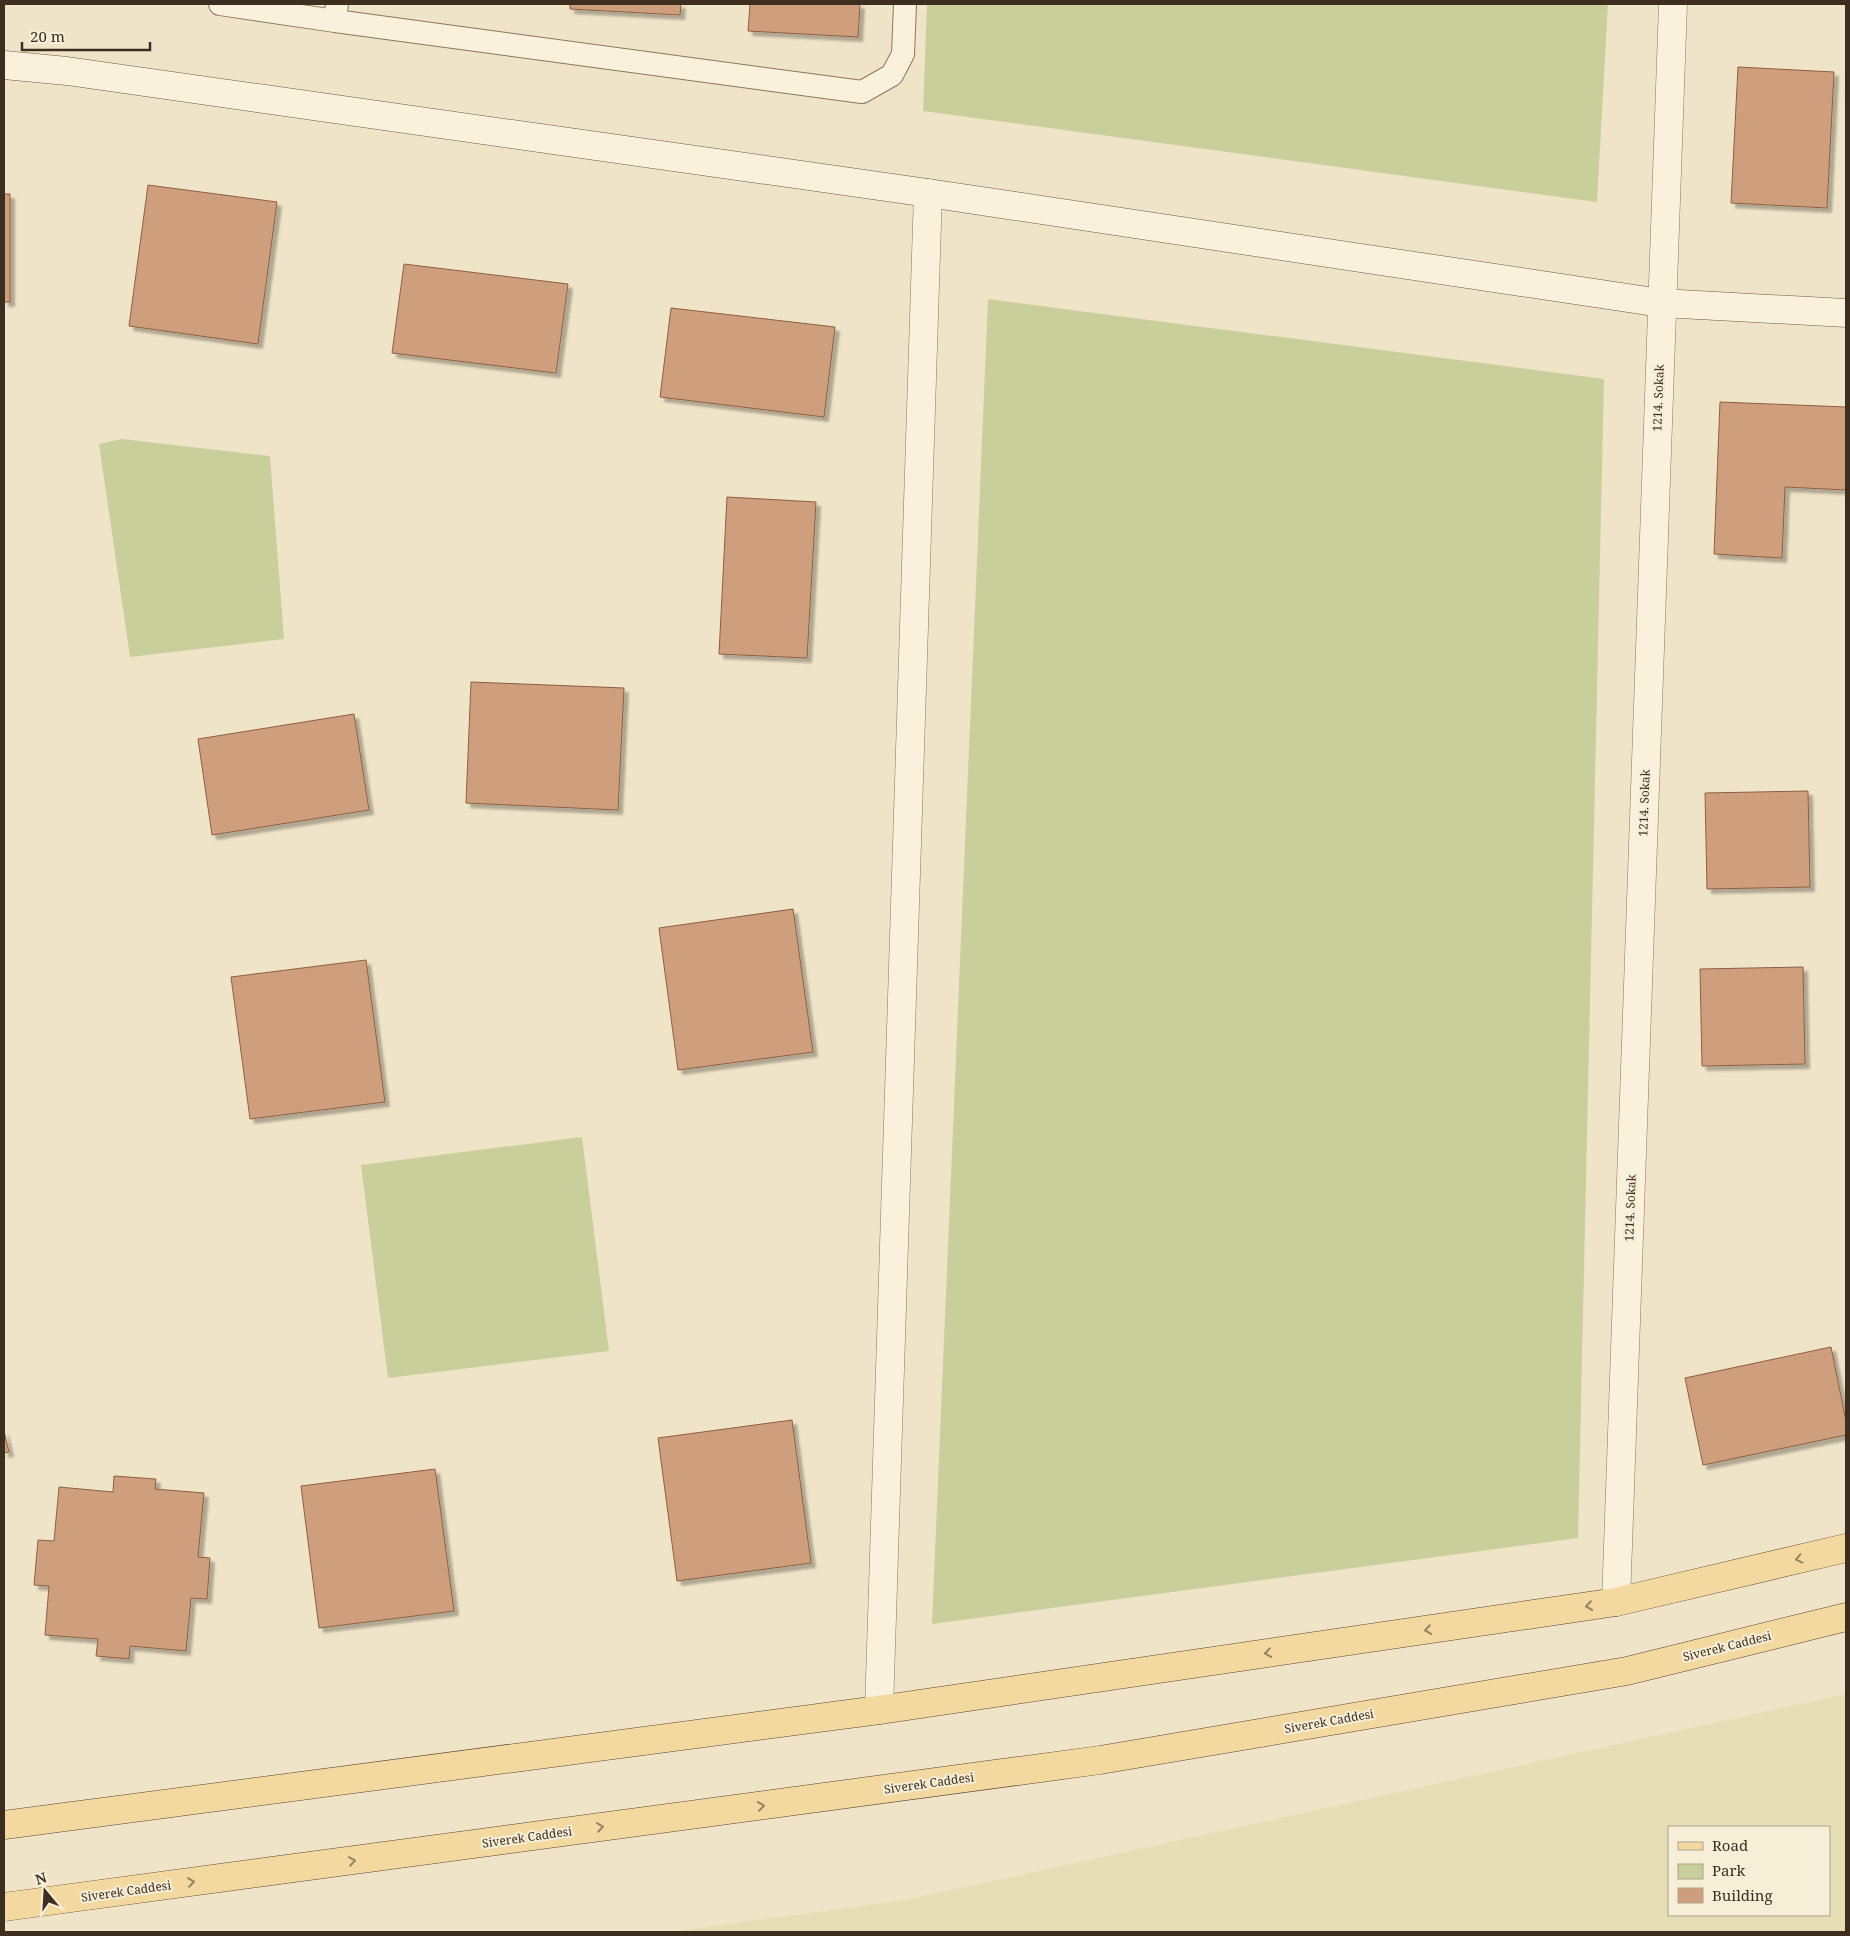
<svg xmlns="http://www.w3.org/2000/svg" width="1850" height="1936" font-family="'Noto Serif',serif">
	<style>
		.farmland { fill: #e6deb5; fill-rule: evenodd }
		.green { fill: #c9cf9b }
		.building { fill: #cf9f7d; stroke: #8d5f41; filter: url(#shadow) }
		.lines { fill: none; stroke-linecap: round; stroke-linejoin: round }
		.lane-casing { stroke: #8d765c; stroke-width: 24 }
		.street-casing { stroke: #8d765c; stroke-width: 29 }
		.secondary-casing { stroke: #6f573f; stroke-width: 29 }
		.primary-casing { stroke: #5b4430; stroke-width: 29 }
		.lane { stroke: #faf1dc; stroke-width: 22 }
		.street { stroke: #faf1dc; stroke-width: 28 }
		.secondary { stroke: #faf1dc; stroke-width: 28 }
		.primary { stroke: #f3d9a0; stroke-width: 28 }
		.oneway { stroke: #988460 }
		.labels { text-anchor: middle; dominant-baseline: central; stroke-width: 4; stroke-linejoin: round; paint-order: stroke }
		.street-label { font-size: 12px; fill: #3d2e20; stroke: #f7eed8 }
	</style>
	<defs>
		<filter id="shadow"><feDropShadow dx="4.5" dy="4.5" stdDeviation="1" flood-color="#0004"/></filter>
	</defs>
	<rect width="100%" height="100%" fill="#f0e4c8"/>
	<path class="farmland" d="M 1846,1694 L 1846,1932 L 670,1932 L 906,1900 ZM 1669,1827 L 1829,1827 L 1829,1915 L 1669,1915 Z"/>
	<path class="green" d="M 927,4 L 1608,4 L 1597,202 L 923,111 Z
		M 988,299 L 1604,379 L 1578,1538 L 932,1624 Z
		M 122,439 L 270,456 L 284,639 L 130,657 L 99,444 Z
		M 582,1137 L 609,1351 L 388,1378 L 361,1165 Z"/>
	<path class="building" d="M 570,4 L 681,4 L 680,15 L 570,9 Z
		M 750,4 L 860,4 L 858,37 L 748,31 Z
		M 1738,67 L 1834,72 L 1827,208 L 1731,203 Z
		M 148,185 L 277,202 L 258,344 L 129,326 Z
		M 4,194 L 10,194 L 10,302 L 4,302 Z
		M 404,264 L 568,284 L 556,373 L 392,353 Z
		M 671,308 L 835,327 L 824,417 L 660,397 Z
		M 1720,402 L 1846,407 L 1846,490 L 1785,487 L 1782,558 L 1714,554 Z
		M 727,497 L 816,502 L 807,658 L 719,654 Z
		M 471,682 L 624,688 L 618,810 L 466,803 Z
		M 354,714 L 369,810 L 212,835 L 198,739 Z
		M 1808,791 L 1810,887 L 1707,889 L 1705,793 Z
		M 793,909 L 813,1052 L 678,1070 L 659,928 Z
		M 366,960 L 385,1102 L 250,1119 L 231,977 Z
		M 1803,967 L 1805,1064 L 1702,1066 L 1700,969 Z
		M 1831,1347 L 1846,1421 L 1846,1435 L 1703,1465 L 1685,1378 Z
		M 792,1420 L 811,1563 L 677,1581 L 658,1438 Z
		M 4,1431 L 9,1452 L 4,1453 Z
		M 435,1469 L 454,1611 L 319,1628 L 301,1486 Z
		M 114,1476 L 156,1479 L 155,1489 L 204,1493 L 198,1557 L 210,1558 L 207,1599 L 191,1598 L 186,1651 L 130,1646 L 129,1659 L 96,1656 L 98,1639 L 45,1635 L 49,1586 L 34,1585 L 38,1540 L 54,1541 L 59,1487 L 113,1492 Z"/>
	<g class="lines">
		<g class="lane-casing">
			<path id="lane" d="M 220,4 L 335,21
				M 337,4 L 335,21 L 862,92 L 892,75 L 903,54 L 905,4"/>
		</g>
		<g class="street-casing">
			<path id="street" d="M 1616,1602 L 1673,4
				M 879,1710 L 928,193"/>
		</g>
		<g class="secondary-casing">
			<path id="secondary" d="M 4,65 L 67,71 L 928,193 L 1661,303 L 1846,313"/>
		</g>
		<g class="primary-casing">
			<path id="primary" d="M 4,1825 L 879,1710 L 1616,1602 L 1846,1548
				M 4,1907 L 1100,1760 L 1627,1671 L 1846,1617"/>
		</g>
		<use href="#lane" class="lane"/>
		<use href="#street" class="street"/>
		<use href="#secondary" class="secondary"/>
		<use href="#primary" class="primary"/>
	</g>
	<defs><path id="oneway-chevron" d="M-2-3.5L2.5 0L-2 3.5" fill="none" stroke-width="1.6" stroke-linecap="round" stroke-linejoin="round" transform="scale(1.25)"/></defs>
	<g class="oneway">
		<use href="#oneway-chevron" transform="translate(1799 1559) rotate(167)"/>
		<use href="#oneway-chevron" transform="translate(1589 1606) rotate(172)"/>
		<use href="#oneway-chevron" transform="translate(1428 1630) rotate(172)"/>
		<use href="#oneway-chevron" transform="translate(1268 1653) rotate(172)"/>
		<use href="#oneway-chevron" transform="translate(761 1806) rotate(-8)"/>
		<use href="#oneway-chevron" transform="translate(600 1827) rotate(-8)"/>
		<use href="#oneway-chevron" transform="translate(352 1861) rotate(-8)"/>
		<use href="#oneway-chevron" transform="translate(191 1882) rotate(-8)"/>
	</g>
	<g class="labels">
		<g class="street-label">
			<text transform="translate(1658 398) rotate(-88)">1214. Sokak</text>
			<text transform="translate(1644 803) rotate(-88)">1214. Sokak</text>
			<text transform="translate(1630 1208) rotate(-88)">1214. Sokak</text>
			<text transform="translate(1727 1646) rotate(-14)">Siverek Caddesi</text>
			<text transform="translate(1329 1721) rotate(-10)">Siverek Caddesi</text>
			<text transform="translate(929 1783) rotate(-8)">Siverek Caddesi</text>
			<text transform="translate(527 1837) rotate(-8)">Siverek Caddesi</text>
			<text transform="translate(126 1891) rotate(-8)">Siverek Caddesi</text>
		</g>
	</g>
	<rect width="1850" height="1936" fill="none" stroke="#3d2e20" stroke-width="10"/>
	<rect x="1668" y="1826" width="162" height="90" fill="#f7eed8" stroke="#ada18e"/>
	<rect x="1678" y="1842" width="25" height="8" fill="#f3d9a0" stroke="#ada18e"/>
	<text x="1712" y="1851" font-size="15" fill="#3d2e20">Road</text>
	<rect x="1678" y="1864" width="25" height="15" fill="#c9cf9b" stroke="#ada18e"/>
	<text x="1712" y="1876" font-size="15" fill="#3d2e20">Park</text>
	<rect x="1678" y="1888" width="25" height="15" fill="#cf9f7d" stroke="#ada18e"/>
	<text x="1712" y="1901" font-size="15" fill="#3d2e20">Building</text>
	<g transform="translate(45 1891) rotate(342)" stroke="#f7eed8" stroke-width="4" paint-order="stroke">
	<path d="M0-4L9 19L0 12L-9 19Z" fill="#3d2e20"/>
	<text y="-8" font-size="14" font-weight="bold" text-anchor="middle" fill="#3d2e20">N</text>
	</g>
	<path d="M22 42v8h128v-8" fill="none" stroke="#3d2e20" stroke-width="2.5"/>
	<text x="30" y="42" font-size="15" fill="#3d2e20" stroke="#f7eed8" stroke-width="4" paint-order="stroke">20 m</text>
</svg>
